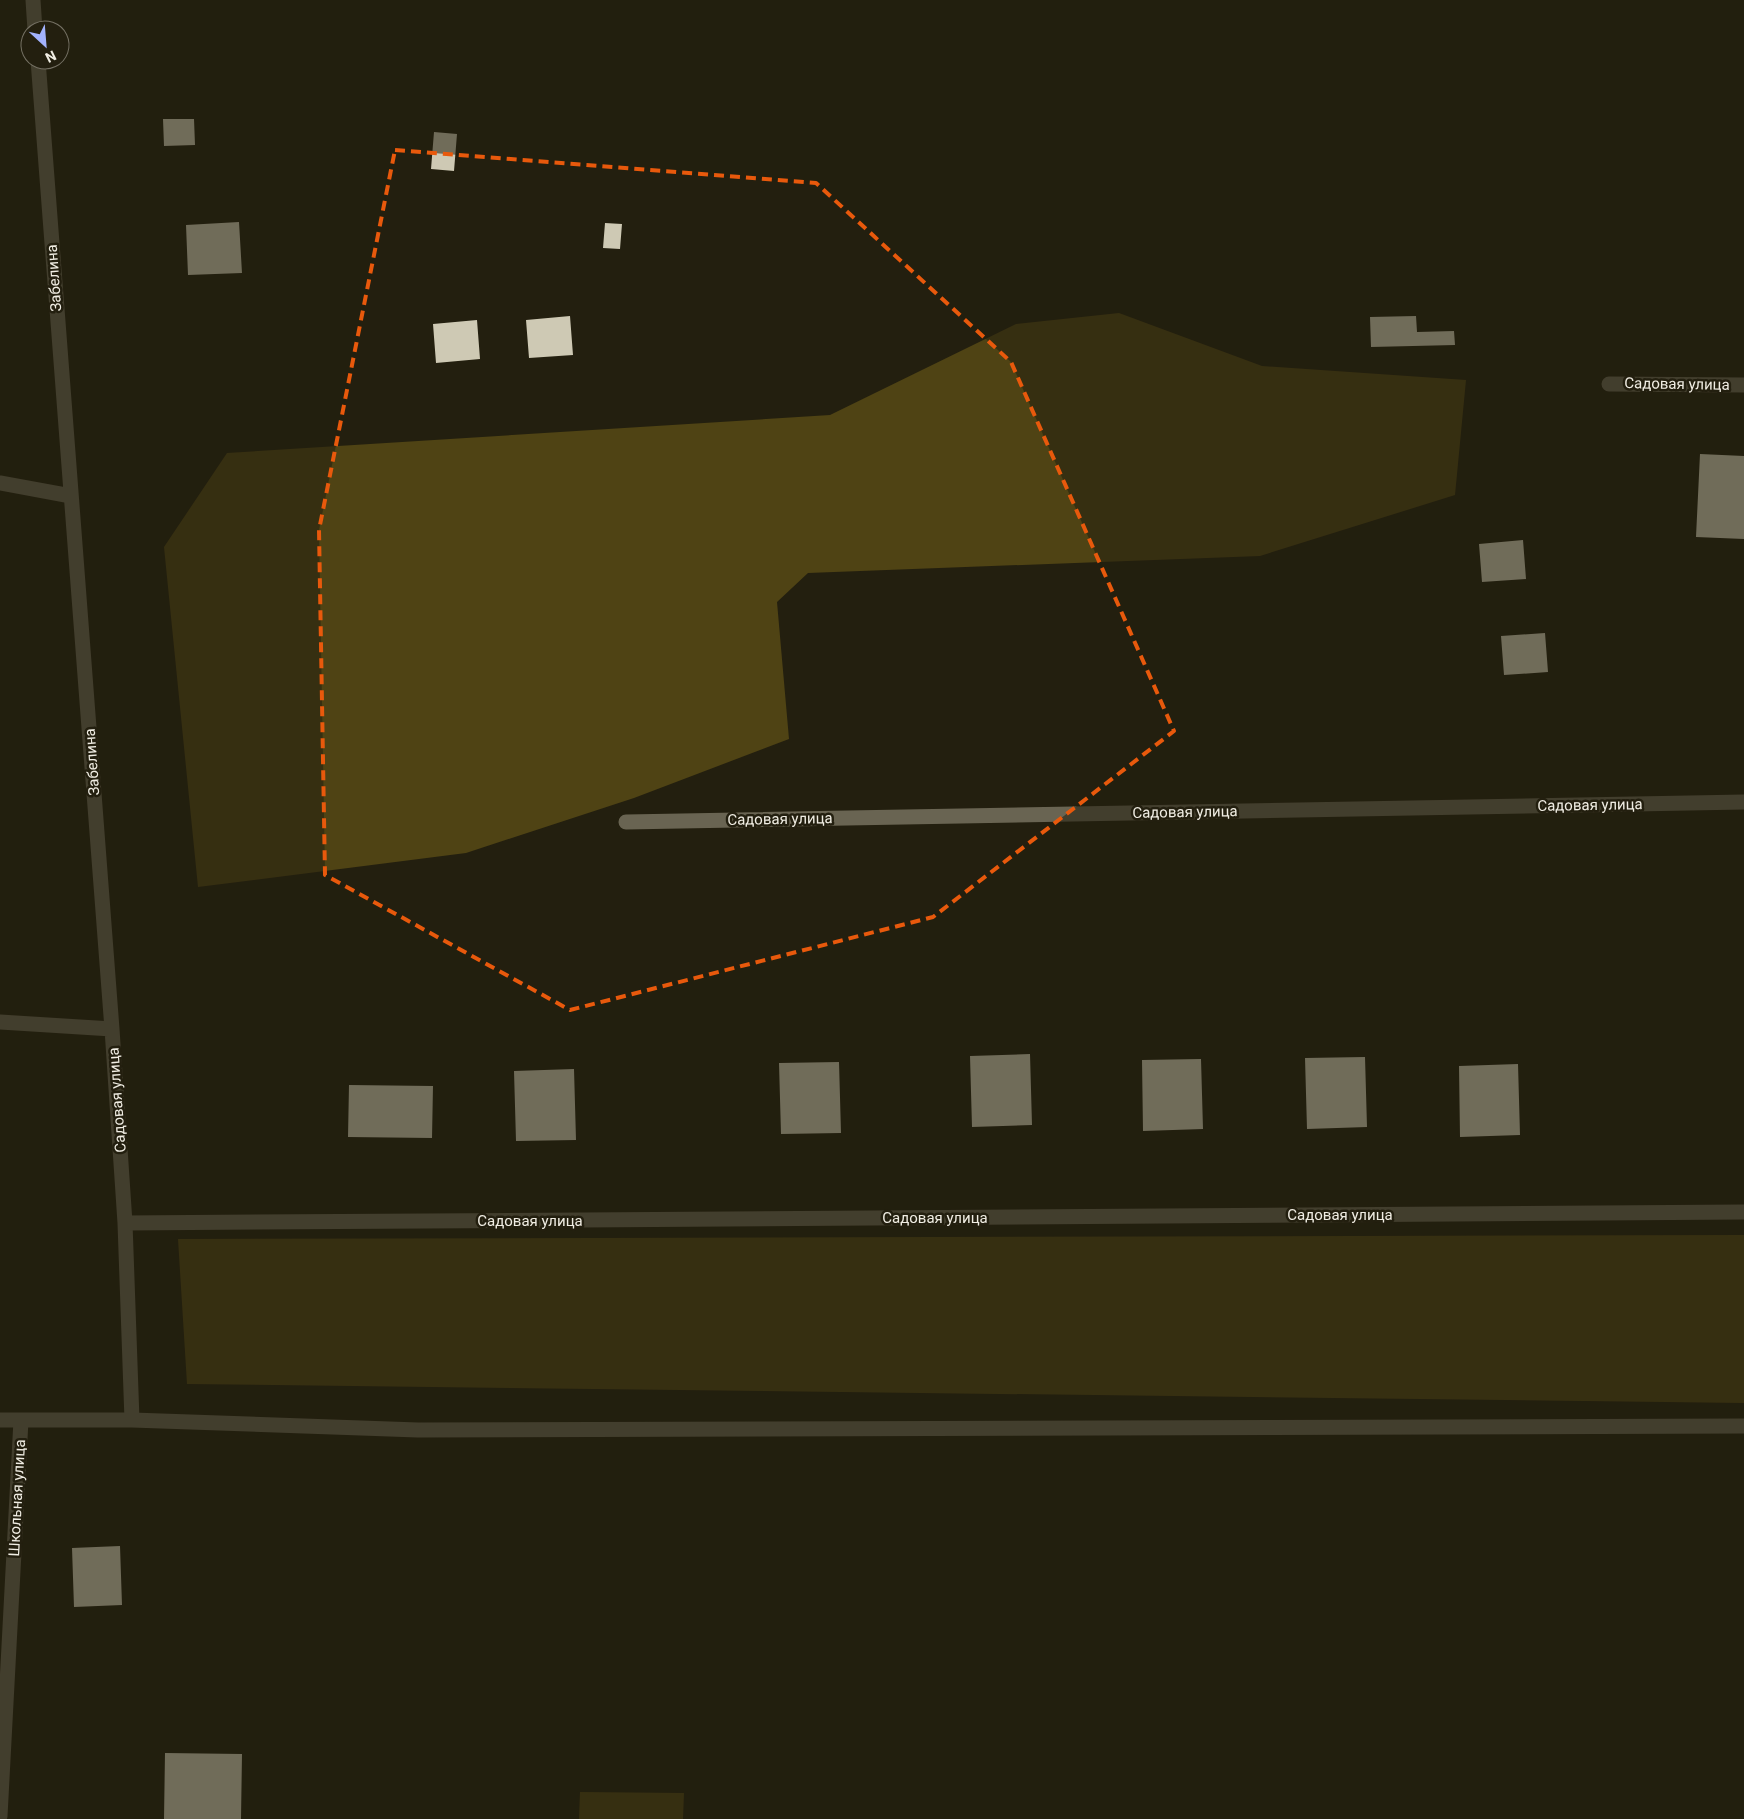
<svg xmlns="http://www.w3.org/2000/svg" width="1744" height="1819" font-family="Roboto,sans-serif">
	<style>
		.green { fill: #4f4314 }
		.building { fill: #cec9b4 }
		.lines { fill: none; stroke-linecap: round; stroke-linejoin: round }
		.street { stroke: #696452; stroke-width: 15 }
		.marked { fill: none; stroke: #e8590c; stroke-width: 4; stroke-dasharray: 10 6; stroke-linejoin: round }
		.labels { text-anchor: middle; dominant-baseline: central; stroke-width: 5; stroke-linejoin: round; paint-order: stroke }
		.street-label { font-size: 15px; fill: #f0ede3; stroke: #231f0f }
	</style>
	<rect width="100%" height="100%" fill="#231f0f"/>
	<path class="green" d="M 1119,313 L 1262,366 L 1466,380 L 1455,495 L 1260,556 L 808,573 L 777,602 L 789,739 L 634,798 L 466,853 L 198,887 L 164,547 L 227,453 L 830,415 L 1016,324 Z
		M 1744,1235 L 1744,1403 L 187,1384 L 178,1239 Z
		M 580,1792 L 684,1793 L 683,1819 L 579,1819 Z"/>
	<path class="building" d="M 163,119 L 194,119 L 195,145 L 164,146 Z
		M 434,132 L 457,134 L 454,171 L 431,169 Z
		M 239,222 L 242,273 L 188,275 L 186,225 Z
		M 605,223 L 622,224 L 620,249 L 603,248 Z
		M 570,316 L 573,355 L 529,358 L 526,320 Z
		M 1416,316 L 1417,332 L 1454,331 L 1455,345 L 1371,347 L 1370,317 Z
		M 477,320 L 480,359 L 436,363 L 433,324 Z
		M 1700,454 L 1744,456 L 1744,539 L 1696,537 Z
		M 1523,540 L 1526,579 L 1482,582 L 1479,544 Z
		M 1545,633 L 1548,672 L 1504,675 L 1501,636 Z
		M 1030,1054 L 1032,1125 L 972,1127 L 970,1056 Z
		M 1365,1057 L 1367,1127 L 1307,1129 L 1305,1058 Z
		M 1201,1059 L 1203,1129 L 1143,1131 L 1142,1060 Z
		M 839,1062 L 841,1133 L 781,1134 L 779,1063 Z
		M 1518,1064 L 1520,1135 L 1460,1137 L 1459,1066 Z
		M 574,1069 L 576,1140 L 516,1141 L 514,1071 Z
		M 349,1085 L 433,1086 L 432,1138 L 348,1137 Z
		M 120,1546 L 122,1605 L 74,1607 L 72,1548 Z
		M 165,1753 L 242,1754 L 241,1819 L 164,1819 Z"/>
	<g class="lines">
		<path class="street" d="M 33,0 L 35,30
			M 38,60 L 112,1029
			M 1609,384 L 1744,385
			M 0,483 L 71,496
			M 626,822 L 1744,802
			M 0,1022 L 112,1029 L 125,1223 L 132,1420
			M 125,1223 L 1744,1212
			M 0,1420 L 132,1420 L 418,1430 L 1744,1426
			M 0,1816 L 21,1420"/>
	</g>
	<path d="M0 0H1744V1819H0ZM 395,150 L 816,183 L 1011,362 L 1174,731 L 933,917 L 570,1010 L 325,875 L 319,530 Z" fill="#231f0f" fill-opacity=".55" fill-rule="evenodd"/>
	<path class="marked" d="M 395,150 L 816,183 L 1011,362 L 1174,731 L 933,917 L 570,1010 L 325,875 L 319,530 Z"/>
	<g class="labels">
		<g class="street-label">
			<text transform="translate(54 278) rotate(-94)">Забелина</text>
			<text transform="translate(1677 384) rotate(1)">Садовая улица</text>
			<text transform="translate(92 762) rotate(-94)">Забелина</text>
			<text transform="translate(1590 805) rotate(-1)">Садовая улица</text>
			<text transform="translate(1185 812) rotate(-1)">Садовая улица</text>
			<text transform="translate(780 819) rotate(-1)">Садовая улица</text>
			<text transform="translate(117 1100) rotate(-94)">Садовая улица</text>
			<text x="1340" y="1215">Садовая улица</text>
			<text x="935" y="1218">Садовая улица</text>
			<text x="530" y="1221">Садовая улица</text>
			<text transform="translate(17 1498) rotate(-87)">Школьная улица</text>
		</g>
	</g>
	<g transform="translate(45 45) rotate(154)"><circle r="24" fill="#231f0f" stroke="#757164"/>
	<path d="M0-4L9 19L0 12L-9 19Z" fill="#a2b2fd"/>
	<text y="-8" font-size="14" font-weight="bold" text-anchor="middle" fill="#f0ede3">N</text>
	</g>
</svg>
